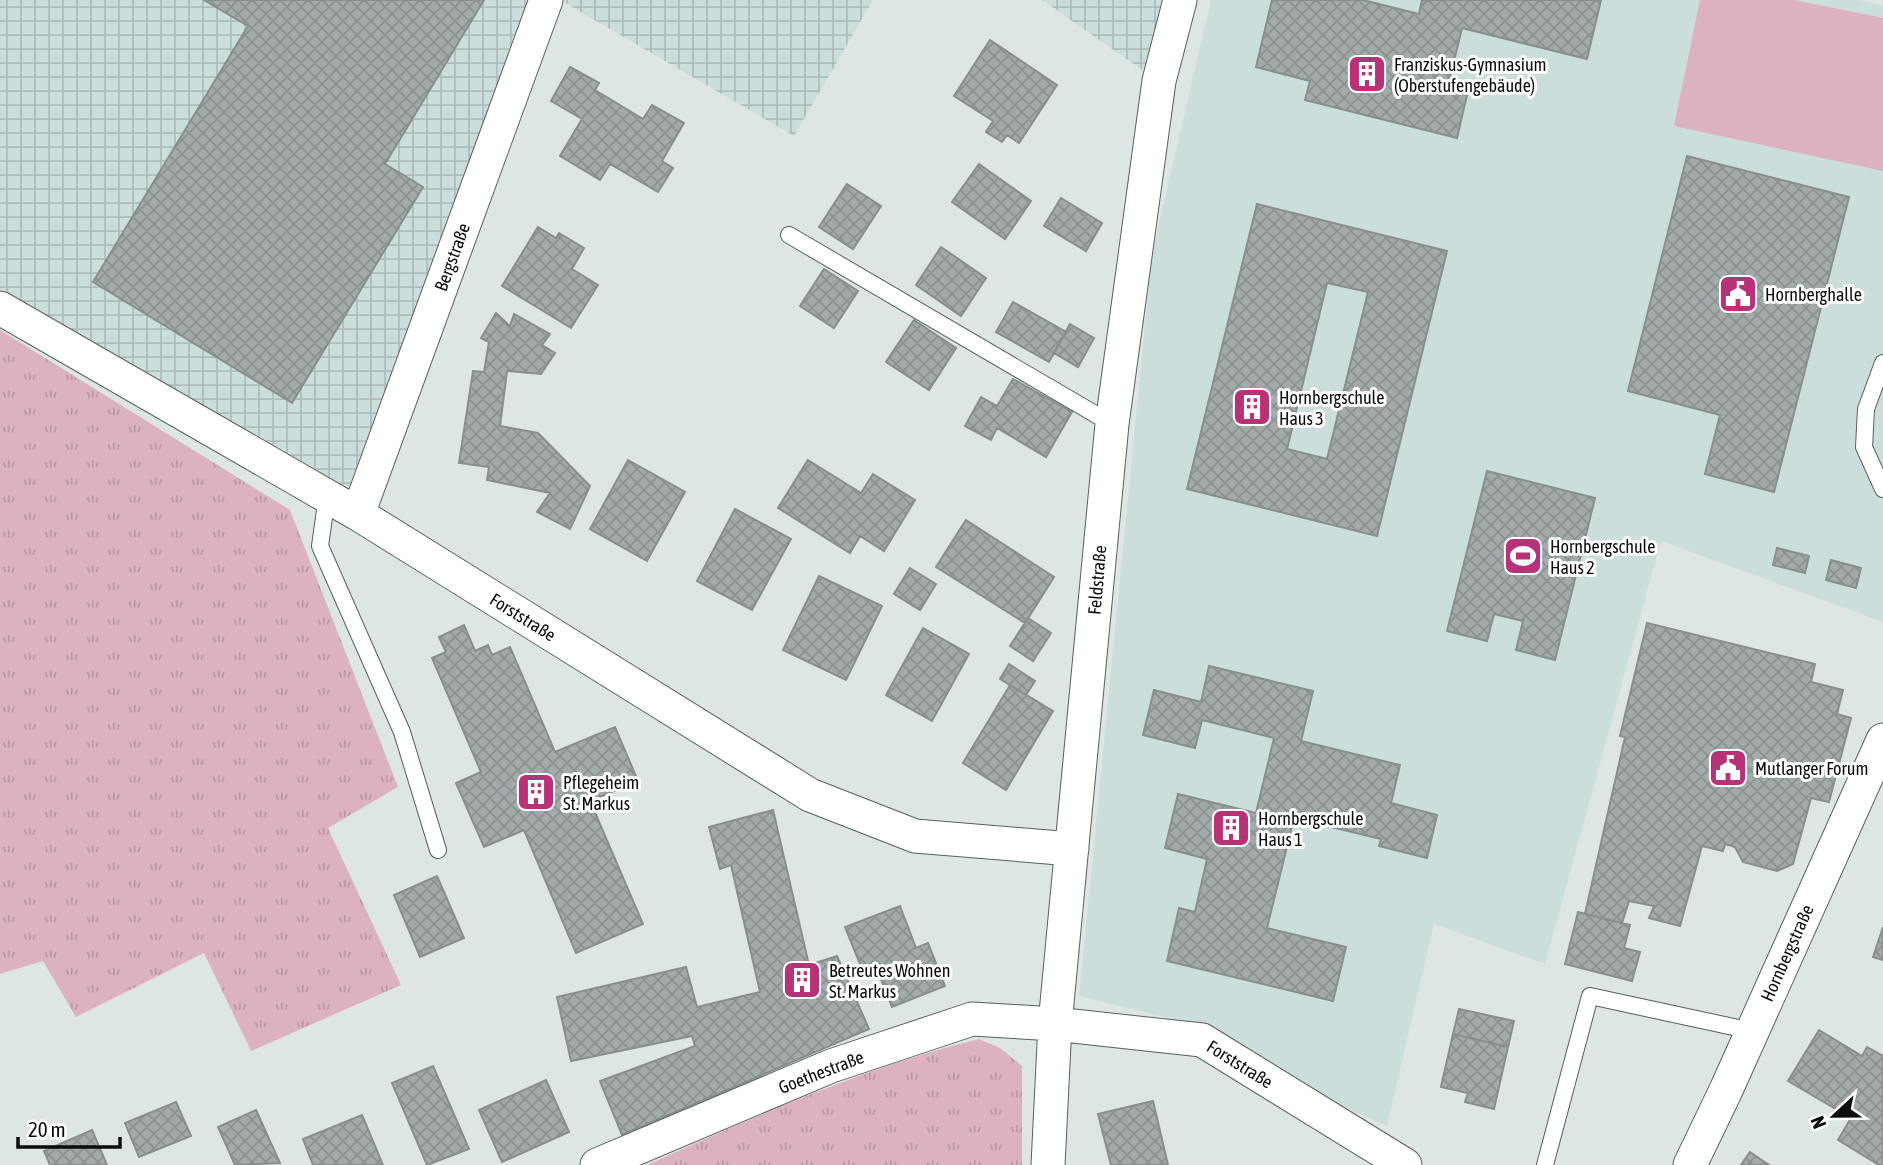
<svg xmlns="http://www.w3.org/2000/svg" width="1883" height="1165" font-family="'Asap Condensed',sans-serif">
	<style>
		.built { fill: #ccdedc }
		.industrial { fill: url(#industrial-grid) }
		.grass { fill: url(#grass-tufts) }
		.garden { fill: #dcb1c2 }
		.building { fill: url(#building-cross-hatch); stroke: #878e8e; stroke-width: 2; fill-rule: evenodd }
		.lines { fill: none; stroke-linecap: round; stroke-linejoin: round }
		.service-casing { stroke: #585f5e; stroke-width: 18 }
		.minor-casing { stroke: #585f5e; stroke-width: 35 }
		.service { stroke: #fff; stroke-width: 16 }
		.minor { stroke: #fff; stroke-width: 33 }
		.labels { text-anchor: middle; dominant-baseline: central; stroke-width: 6; stroke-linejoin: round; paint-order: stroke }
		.poi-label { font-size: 18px; fill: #090c0c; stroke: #fff; text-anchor: start }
		.street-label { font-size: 18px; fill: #090c0c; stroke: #fff }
	</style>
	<defs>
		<pattern id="industrial-grid" width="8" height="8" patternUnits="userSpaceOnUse" patternTransform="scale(1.75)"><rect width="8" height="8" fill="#ccdedc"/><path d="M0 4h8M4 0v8" fill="none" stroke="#aebdbc"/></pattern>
		<pattern id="grass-tufts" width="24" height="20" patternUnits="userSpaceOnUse" patternTransform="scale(1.75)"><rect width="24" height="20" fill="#dcb1c2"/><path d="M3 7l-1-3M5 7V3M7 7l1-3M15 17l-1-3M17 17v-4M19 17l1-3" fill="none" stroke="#bb97a6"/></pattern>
		<pattern id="building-cross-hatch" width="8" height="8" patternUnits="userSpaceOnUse" patternTransform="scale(1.75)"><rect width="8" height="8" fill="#a3abaa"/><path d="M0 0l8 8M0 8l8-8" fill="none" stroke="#8b9291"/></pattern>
	</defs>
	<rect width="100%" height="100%" fill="#dee6e5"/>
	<path class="built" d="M 1211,0 L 1860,0 L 1883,6 L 1883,622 L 1661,541 L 1545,964 L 1434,924 L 1387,1126 L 1309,1092 L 1205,1027 L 1079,996 L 1152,253 Z"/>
	<path class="industrial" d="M 0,0 L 559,0 L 349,488 L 0,291 Z
		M 560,0 L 873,0 L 794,136 Z
		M 1042,0 L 1180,0 L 1158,81 Z"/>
	<path class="grass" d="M 0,330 L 290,510 L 398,787 L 328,828 L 401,985 L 251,1051 L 204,953 L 76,1017 L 43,961 L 0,974 Z
		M 979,1039 L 1000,1048 L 1022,1066 L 1022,1165 L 647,1165 C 755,1117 864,1067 979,1039 Z"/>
	<path class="garden" d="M 1700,0 L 1794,0 L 1883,18 L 1883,171 L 1674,126 Z"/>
	<path class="building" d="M 204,0 L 484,0 L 385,164 L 423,187 L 292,403 L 93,282 L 248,26 Z
		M 1272,0 L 1363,0 L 1419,14 L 1422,0 L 1601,0 L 1587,59 L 1462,28 L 1447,90 L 1467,95 L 1457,138 L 1305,100 L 1310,81 L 1256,67 Z
		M 990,40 L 1057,85 L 1019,143 L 1007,135 L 1002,142 L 986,132 L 993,121 L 954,96 Z
		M 570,67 L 599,83 L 595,90 L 643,119 L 652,105 L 684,123 L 662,161 L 673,168 L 658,192 L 610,164 L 600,180 L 560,156 L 582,119 L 551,101 Z
		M 1687,156 L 1849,197 L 1774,492 L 1705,474 L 1720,415 L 1628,391 Z
		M 979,164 L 1031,201 L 1005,239 L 952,202 Z
		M 847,184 L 881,206 L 853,249 L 819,227 Z
		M 1061,198 L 1102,223 L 1086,251 L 1044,226 Z
		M 1257,204 L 1447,251 L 1377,536 L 1187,489 ZM 1327,283 L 1368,292 L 1327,459 L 1287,449 Z
		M 538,227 L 556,238 L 559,233 L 584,248 L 572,269 L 598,285 L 571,328 L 502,286 Z
		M 941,247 L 986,278 L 961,316 L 916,285 Z
		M 824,269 L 858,291 L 834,328 L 800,306 Z
		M 1013,302 L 1066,332 L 1049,362 L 996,332 Z
		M 496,313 L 510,326 L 514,314 L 550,334 L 542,345 L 555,353 L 541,374 L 507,371 L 500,426 L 538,433 L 590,486 L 570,529 L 537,512 L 550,493 L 487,480 L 489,467 L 459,463 L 473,371 L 484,372 L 489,342 L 481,338 Z
		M 914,320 L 956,348 L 929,390 L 886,362 Z
		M 1070,324 L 1094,338 L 1078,367 L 1054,353 Z
		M 1013,379 L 1072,412 L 1046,457 L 997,428 L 991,440 L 965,426 L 981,397 L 997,406 Z
		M 628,460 L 685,492 L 647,561 L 590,529 Z
		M 808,460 L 861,493 L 873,474 L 915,500 L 884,551 L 860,536 L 850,553 L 778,508 Z
		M 1487,471 L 1595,498 L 1555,660 L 1516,650 L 1523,621 L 1494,614 L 1487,641 L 1447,631 Z
		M 735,509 L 791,539 L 752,610 L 697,581 Z
		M 966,520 L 1054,577 L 1025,623 L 936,567 Z
		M 1777,548 L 1809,556 L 1805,573 L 1773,565 Z
		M 1831,560 L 1861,568 L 1856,588 L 1826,580 Z
		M 910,568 L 936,584 L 920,610 L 894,594 Z
		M 819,576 L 882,606 L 846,680 L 783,650 Z
		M 1028,618 L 1051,633 L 1033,661 L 1010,646 Z
		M 1647,623 L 1815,664 L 1811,682 L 1843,690 L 1837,714 L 1851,718 L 1829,802 L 1811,798 L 1793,864 L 1777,871 L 1743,862 L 1735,847 L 1725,844 L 1723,851 L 1702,846 L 1680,926 L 1649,918 L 1654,906 L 1629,901 L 1622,923 L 1585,914 L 1625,737 L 1620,736 Z
		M 464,625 L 475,651 L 488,645 L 492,655 L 510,647 L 555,752 L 615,727 L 638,781 L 590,801 L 643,924 L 576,953 L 524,830 L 484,847 L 456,783 L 481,772 L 432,658 L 446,652 L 439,637 Z
		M 923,628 L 969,654 L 932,721 L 886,695 Z
		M 1009,664 L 1035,681 L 1026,695 L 1000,679 Z
		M 1209,666 L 1313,691 L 1301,741 L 1400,765 L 1391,803 L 1437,815 L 1427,858 L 1379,846 L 1381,839 L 1294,818 L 1267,928 L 1346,947 L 1333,1001 L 1167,961 L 1179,908 L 1195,912 L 1207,859 L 1165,848 L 1178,794 L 1256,813 L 1274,738 L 1202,720 L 1195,748 L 1143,735 L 1154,690 L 1201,702 Z
		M 1010,685 L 1053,711 L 1006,790 L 963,763 Z
		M 773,810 L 809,965 L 837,956 L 869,1029 L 622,1135 L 600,1081 L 695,1046 L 692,1036 L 571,1061 L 557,997 L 686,967 L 697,1007 L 760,992 L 731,865 L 720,869 L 709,827 Z
		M 437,876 L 464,938 L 420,957 L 394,895 Z
		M 900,906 L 916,948 L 928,943 L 945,986 L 892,1007 L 875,964 L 862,969 L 845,927 Z
		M 1578,912 L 1630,925 L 1624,948 L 1640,952 L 1632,981 L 1565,964 Z
		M 1883,927 L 1883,960 L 1873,957 Z
		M 1459,1009 L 1514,1021 L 1508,1047 L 1453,1034 Z
		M 1819,1030 L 1862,1056 L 1867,1047 L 1883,1056 L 1883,1165 L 1879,1165 L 1838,1140 L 1851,1118 L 1788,1081 Z
		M 1453,1034 L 1508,1047 L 1494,1109 L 1465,1102 L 1468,1093 L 1441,1087 Z
		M 433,1066 L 469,1149 L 427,1165 L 392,1083 Z
		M 546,1080 L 569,1132 L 502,1162 L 479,1110 Z
		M 1153,1101 L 1168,1165 L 1111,1165 L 1098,1114 Z
		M 176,1102 L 191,1136 L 139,1157 L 125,1123 Z
		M 256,1110 L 280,1163 L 235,1165 L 218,1127 Z
		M 362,1115 L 383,1165 L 313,1165 L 303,1139 Z
		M 92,1130 L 107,1165 L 50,1165 L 44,1151 Z
		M 1750,1152 L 1769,1165 L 1741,1165 Z"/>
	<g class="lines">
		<g class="service-casing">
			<path id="service" d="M 789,235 L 1112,424
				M 1883,363 L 1866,409 L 1864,447 L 1883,489
				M 327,496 L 320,546 L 402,732 L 438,850
				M 1545,1165 L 1590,996 L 1752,1031"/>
		</g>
		<g class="minor-casing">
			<path id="minor" d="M 0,308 L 358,514 L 810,795 L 915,836 L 1072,849
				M 358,514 L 546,0
				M 597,1165 L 831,1066 L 972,1019 L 1055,1024 L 1202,1040 L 1405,1165
				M 1048,1165 L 1055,1024 L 1112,424 L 1159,81 L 1180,0
				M 1690,1165 L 1726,1090 L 1883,740"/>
		</g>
		<use href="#service" class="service"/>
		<use href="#minor" class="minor"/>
	</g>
	<defs>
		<g id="building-square" transform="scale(2.0125)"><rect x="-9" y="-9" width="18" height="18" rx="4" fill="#b73276" stroke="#fff"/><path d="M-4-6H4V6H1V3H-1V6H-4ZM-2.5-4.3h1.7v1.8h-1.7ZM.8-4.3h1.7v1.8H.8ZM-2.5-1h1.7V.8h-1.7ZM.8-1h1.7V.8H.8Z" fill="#fff"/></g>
		<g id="civic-square" transform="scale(2.0125)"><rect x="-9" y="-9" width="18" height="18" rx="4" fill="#b73276" stroke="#fff"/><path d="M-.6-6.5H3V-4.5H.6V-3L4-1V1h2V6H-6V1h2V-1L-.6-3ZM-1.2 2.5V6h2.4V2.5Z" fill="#fff"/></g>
		<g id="stadium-square" transform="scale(2.0125)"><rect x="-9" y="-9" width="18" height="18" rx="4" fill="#b73276" stroke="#fff"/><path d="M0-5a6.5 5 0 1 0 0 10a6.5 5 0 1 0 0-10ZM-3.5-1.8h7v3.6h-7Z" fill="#fff"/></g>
	</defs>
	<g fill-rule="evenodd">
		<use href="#building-square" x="1367" y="74"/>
		<use href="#civic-square" x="1738" y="294"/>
		<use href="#building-square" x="1252" y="407"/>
		<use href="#stadium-square" x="1523" y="556"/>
		<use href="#civic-square" x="1728" y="768"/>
		<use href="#building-square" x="536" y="792"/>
		<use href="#building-square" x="1231" y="828"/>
		<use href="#building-square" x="802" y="980"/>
	</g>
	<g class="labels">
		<g class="poi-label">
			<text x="1394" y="64">Franziskus-Gymnasium<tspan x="1394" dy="21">(Oberstufengebäude)</tspan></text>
			<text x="1765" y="294">Hornberghalle</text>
			<text x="1279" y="397">Hornbergschule<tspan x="1279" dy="21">Haus 3</tspan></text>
			<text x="1550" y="546">Hornbergschule<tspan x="1550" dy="21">Haus 2</tspan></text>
			<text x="1755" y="768">Mutlanger Forum</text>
			<text x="563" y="782">Pflegeheim<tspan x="563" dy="21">St. Markus</tspan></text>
			<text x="1258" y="818">Hornbergschule<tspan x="1258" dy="21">Haus 1</tspan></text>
			<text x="829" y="970">Betreutes Wohnen<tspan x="829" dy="21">St. Markus</tspan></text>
		</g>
		<g class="street-label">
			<text transform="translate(452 257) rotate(-70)">Bergstraße</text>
			<text transform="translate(1097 580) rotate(-85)">Feldstraße</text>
			<text transform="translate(523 617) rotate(32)">Forststraße</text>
			<text transform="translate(1787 953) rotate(-66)">Hornbergstraße</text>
			<text transform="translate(1240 1064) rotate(32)">Forststraße</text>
			<text transform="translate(821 1072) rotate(-21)">Goethestraße</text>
		</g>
	</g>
	<g transform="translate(1834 1116) rotate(248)" stroke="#ffffff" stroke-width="5" paint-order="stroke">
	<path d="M0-5L12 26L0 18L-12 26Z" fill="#090c0c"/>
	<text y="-10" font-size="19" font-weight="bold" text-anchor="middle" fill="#090c0c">N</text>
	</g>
	<path d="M18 1137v10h102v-10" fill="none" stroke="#090c0c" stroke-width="3.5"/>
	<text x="28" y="1137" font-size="21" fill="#090c0c" stroke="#ffffff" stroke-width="5" paint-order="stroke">20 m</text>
</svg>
